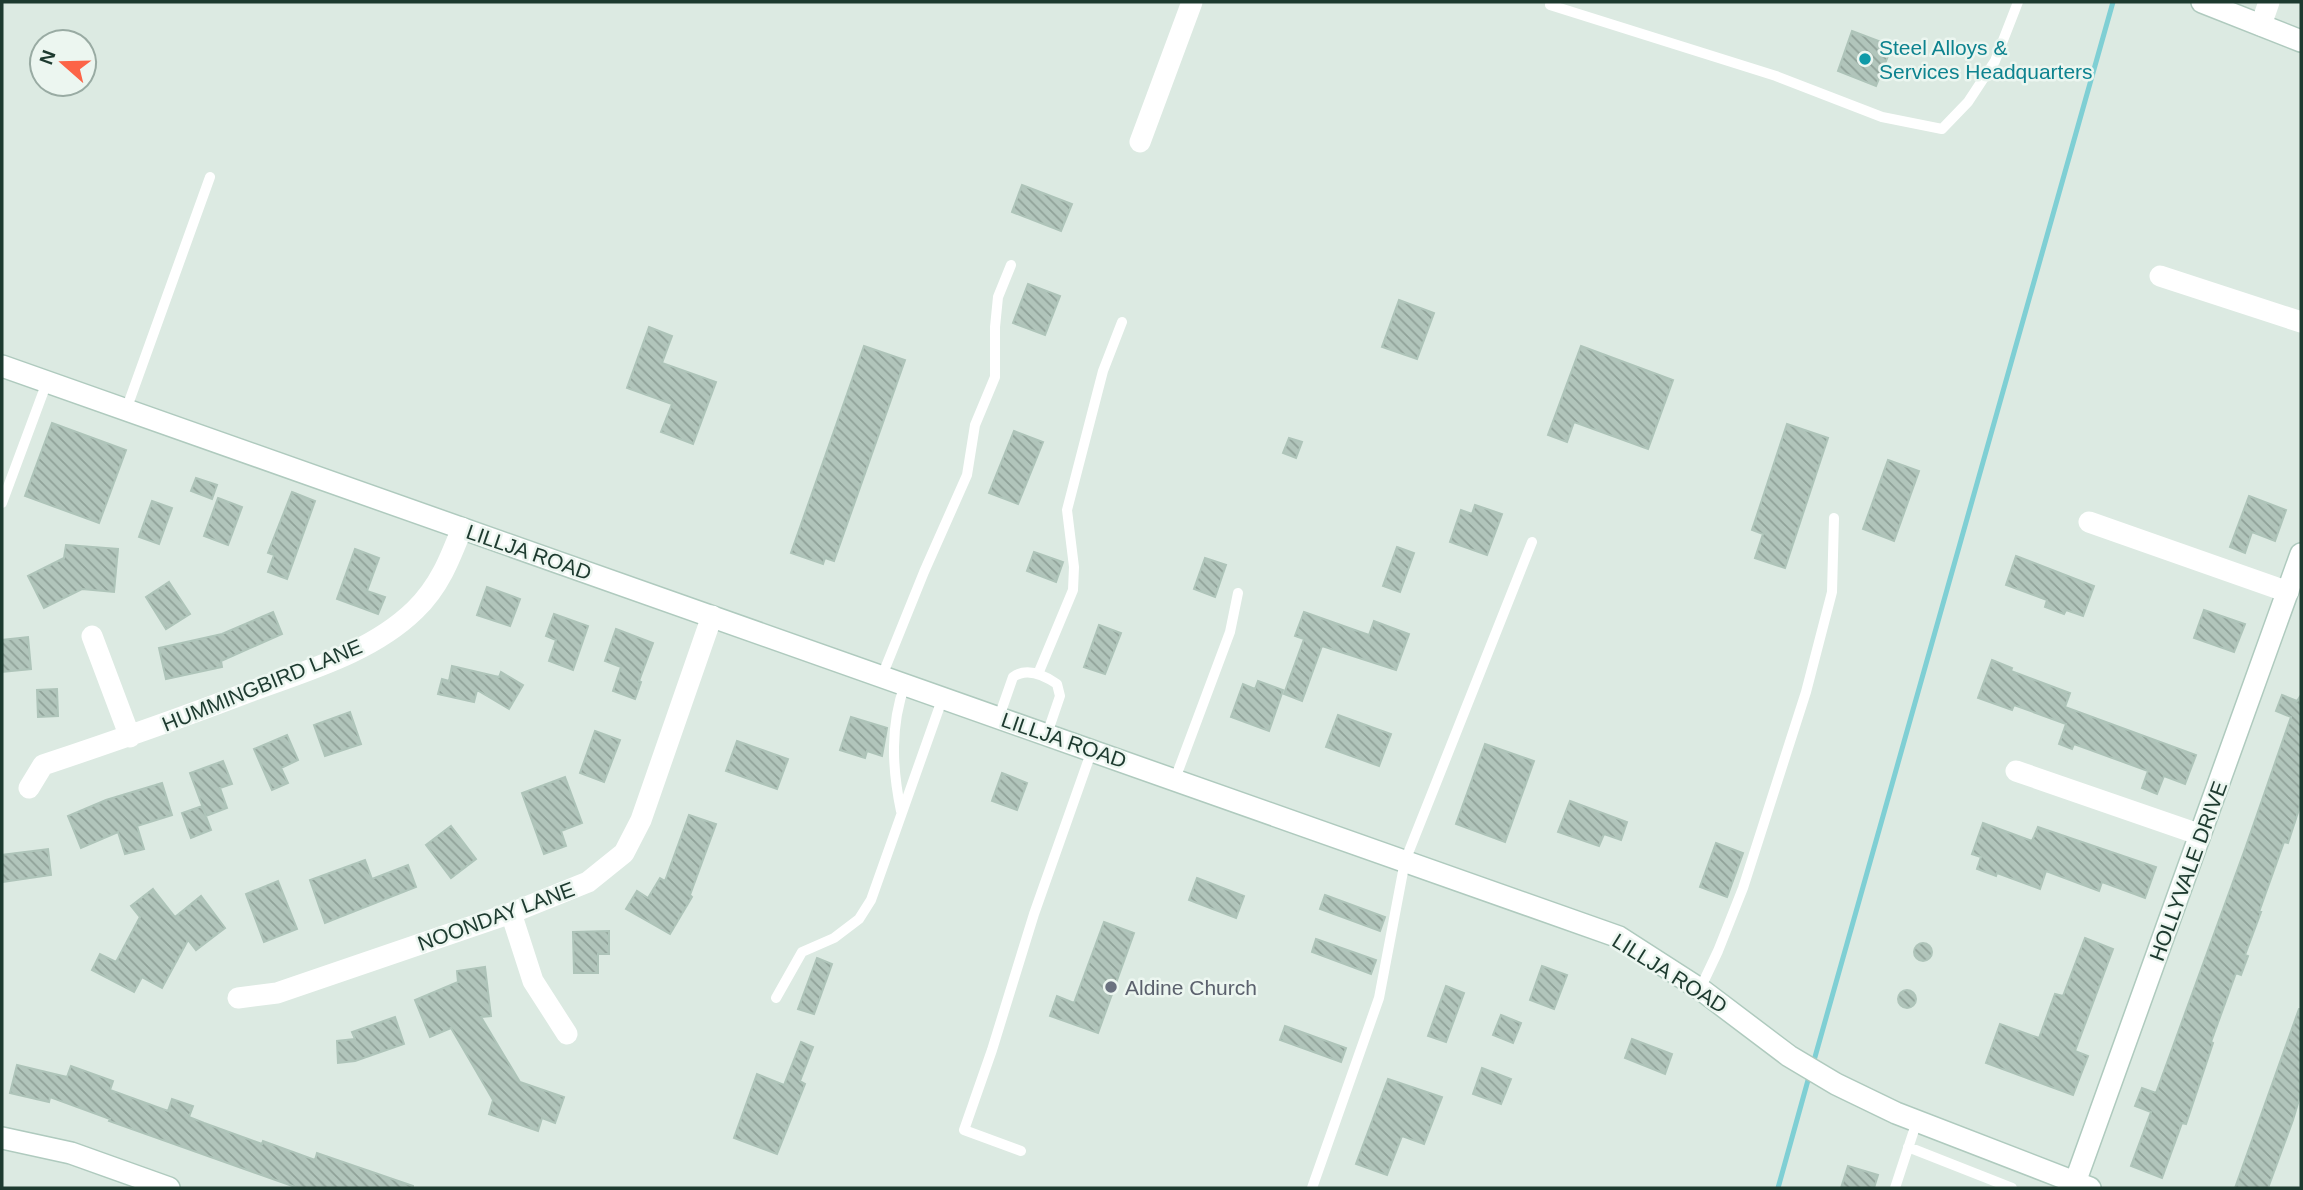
<svg xmlns="http://www.w3.org/2000/svg" width="2303" height="1190" font-family="Arial,sans-serif">
	<style>
		.lines { fill: none; stroke-linecap: round; stroke-linejoin: round }
		.stream { stroke: #7fcfd4; stroke-width: 5 }
		.building { fill: url(#building-back-hatch); stroke: #aec4b9; stroke-width: 2 }
		.secondary-casing { stroke: #afcabe; stroke-width: 24 }
		.lane { stroke: #fff; stroke-width: 10 }
		.street { stroke: #fff; stroke-width: 21 }
		.secondary { stroke: #fff; stroke-width: 21 }
		.culture-dot { fill: #0f9aa8; stroke: #ecf6f0; stroke-width: 2.5 }
		.worship-dot { fill: #6b7280; stroke: #ecf6f0; stroke-width: 2.5 }
		.labels { text-anchor: middle; dominant-baseline: central; stroke-width: 5; stroke-linejoin: round; paint-order: stroke }
		.culture-label { font-size: 21px; fill: #0d838f; stroke: #ecf6f0; text-anchor: start }
		.street-label { font-size: 21px; fill: #1d3a2f; stroke: #ecf6f0 }
		.worship-label { font-size: 21px; fill: #5b616d; stroke: #ecf6f0; text-anchor: start }
	</style>
	<defs>
		<pattern id="building-back-hatch" width="6" height="6" patternUnits="userSpaceOnUse" patternTransform="scale(1.75)"><rect width="6" height="6" fill="#b1c5bb"/><path d="M-1 5l2 2M0 0l6 6M5-1l2 2" fill="none" stroke="#8fa198"/></pattern>
	</defs>
	<rect width="100%" height="100%" fill="#dceae2"/>
	<g class="lines">
		<path class="stream" d="M 1813,1064 L 2113,2
			M 1778,1188 L 1810,1073"/>
	</g>
	<path class="building" d="M 1852,31 L 1892,46 L 1876,86 L 1838,71 Z
		M 1022,185 L 1072,204 L 1061,231 L 1012,212 Z
		M 1028,284 L 1060,296 L 1045,335 L 1013,323 Z
		M 1399,300 L 1434,313 L 1417,359 L 1382,347 Z
		M 649,327 L 672,336 L 662,363 L 716,382 L 693,444 L 661,432 L 672,404 L 627,388 Z
		M 864,346 L 905,360 L 834,561 L 825,558 L 823,564 L 791,553 Z
		M 1581,346 L 1673,380 L 1648,449 L 1574,422 L 1567,442 L 1548,435 Z
		M 52,423 L 126,450 L 99,523 L 25,496 Z
		M 1787,424 L 1828,438 L 1785,568 L 1755,558 L 1763,534 L 1752,530 Z
		M 1014,431 L 1043,442 L 1018,504 L 989,493 Z
		M 1289,438 L 1302,442 L 1296,458 L 1283,453 Z
		M 1888,460 L 1919,471 L 1894,541 L 1863,529 Z
		M 196,478 L 217,485 L 212,499 L 191,491 Z
		M 292,492 L 315,501 L 287,579 L 268,572 L 274,555 L 268,553 Z
		M 2249,496 L 2286,510 L 2275,541 L 2252,532 L 2245,553 L 2230,547 Z
		M 218,498 L 242,507 L 228,545 L 204,536 Z
		M 152,501 L 172,508 L 159,544 L 139,537 Z
		M 1475,505 L 1502,514 L 1487,555 L 1450,542 L 1461,510 L 1472,514 Z
		M 66,545 L 118,549 L 114,592 L 82,589 L 44,608 L 28,576 L 64,558 Z
		M 1397,547 L 1414,553 L 1400,592 L 1383,586 Z
		M 355,549 L 379,558 L 367,591 L 385,597 L 378,614 L 337,599 Z
		M 1034,552 L 1063,562 L 1056,582 L 1027,571 Z
		M 2016,556 L 2094,586 L 2083,616 L 2066,610 L 2064,614 L 2045,607 L 2047,600 L 2006,585 Z
		M 1205,558 L 1226,565 L 1215,597 L 1194,589 Z
		M 169,582 L 190,614 L 166,629 L 146,597 Z
		M 487,587 L 520,599 L 510,626 L 477,615 Z
		M 2204,610 L 2245,624 L 2234,652 L 2194,638 Z
		M 273,612 L 282,634 L 221,661 L 222,667 L 166,679 L 159,648 L 222,634 Z
		M 1304,612 L 1369,635 L 1374,621 L 1409,634 L 1396,670 L 1322,646 L 1302,701 L 1284,694 L 1304,639 L 1295,636 Z
		M 554,614 L 588,626 L 573,670 L 549,661 L 556,640 L 546,636 Z
		M 1099,625 L 1121,633 L 1105,674 L 1084,667 Z
		M 616,629 L 653,643 L 639,681 L 641,682 L 635,699 L 613,691 L 621,667 L 605,661 Z
		M 28,637 L 31,669 L 2,672 L 2,640 Z
		M 1992,660 L 2012,668 L 2011,671 L 2070,693 L 2065,707 L 2196,755 L 2185,784 L 2164,776 L 2157,794 L 2142,788 L 2148,771 L 2074,744 L 2072,749 L 2059,744 L 2066,724 L 2014,705 L 2012,710 L 1978,698 Z
		M 452,666 L 499,677 L 501,672 L 523,685 L 509,709 L 477,690 L 474,702 L 438,694 L 442,679 L 449,681 Z
		M 1258,681 L 1283,690 L 1269,731 L 1231,717 L 1243,684 L 1255,689 Z
		M 57,689 L 58,716 L 38,717 L 37,690 Z
		M 2282,695 L 2297,701 L 2301,695 L 2301,803 L 2288,843 L 2284,842 L 2259,912 L 2261,912 L 2245,955 L 2248,956 L 2241,975 L 2236,973 L 2211,1042 L 2213,1043 L 2186,1124 L 2182,1123 L 2162,1178 L 2131,1166 L 2151,1112 L 2135,1106 L 2142,1088 L 2156,1093 L 2245,849 L 2291,717 L 2276,711 Z
		M 350,712 L 361,744 L 325,756 L 314,725 Z
		M 1338,715 L 1391,734 L 1379,766 L 1326,747 Z
		M 851,717 L 887,728 L 882,756 L 867,751 L 865,758 L 840,750 Z
		M 595,731 L 620,740 L 604,782 L 580,773 Z
		M 287,735 L 298,760 L 281,768 L 288,783 L 272,790 L 254,749 Z
		M 737,741 L 788,759 L 777,789 L 726,771 Z
		M 1485,744 L 1534,761 L 1505,842 L 1456,824 Z
		M 223,761 L 232,784 L 220,788 L 227,808 L 206,816 L 190,773 Z
		M 1002,773 L 1027,783 L 1017,810 L 992,801 Z
		M 565,777 L 582,823 L 561,831 L 566,846 L 544,854 L 522,793 Z
		M 162,783 L 172,815 L 137,826 L 144,849 L 125,854 L 118,832 L 81,848 L 68,816 L 106,800 Z
		M 1570,801 L 1627,822 L 1621,840 L 1604,834 L 1599,846 L 1558,832 Z
		M 202,806 L 211,830 L 191,838 L 182,813 Z
		M 689,815 L 716,824 L 690,895 L 692,897 L 670,934 L 626,909 L 637,891 L 648,898 L 660,878 L 665,881 Z
		M 1983,823 L 2032,841 L 2038,827 L 2156,867 L 2145,898 L 2102,882 L 2099,891 L 2046,871 L 2040,889 L 1997,873 L 1996,876 L 1977,869 L 1981,857 L 1972,854 Z
		M 451,826 L 476,859 L 451,878 L 426,845 Z
		M 1716,843 L 1743,853 L 1727,897 L 1700,887 Z
		M 48,849 L 51,875 L 2,882 L 2,855 Z
		M 365,860 L 372,879 L 408,865 L 416,887 L 325,923 L 310,880 Z
		M 1197,878 L 1244,896 L 1236,918 L 1189,900 Z
		M 278,881 L 297,929 L 264,942 L 246,894 Z
		M 153,889 L 175,917 L 201,896 L 225,928 L 196,950 L 188,940 L 162,988 L 142,977 L 134,992 L 92,970 L 100,954 L 116,962 L 140,917 L 131,906 Z
		M 1325,895 L 1385,917 L 1380,931 L 1320,909 Z
		M 1104,922 L 1134,933 L 1098,1033 L 1050,1016 L 1057,996 L 1074,1003 Z
		M 609,931 L 609,954 L 598,954 L 598,973 L 574,973 L 573,932 Z
		M 2085,938 L 2113,949 L 2075,1051 L 2088,1056 L 2073,1095 L 1986,1063 L 2000,1024 L 2039,1038 L 2055,994 L 2063,996 Z
		M 1316,939 L 1376,960 L 1371,974 L 1312,952 Z
		M1914 952a9 9 0 1 1 18 0a9 9 0 1 1-18 0Z
		M 817,958 L 832,964 L 814,1014 L 798,1009 Z
		M 1542,966 L 1567,975 L 1554,1009 L 1530,1000 Z
		M 485,967 L 491,1016 L 481,1017 L 520,1082 L 564,1097 L 555,1123 L 542,1118 L 538,1131 L 489,1114 L 493,1100 L 451,1028 L 430,1037 L 415,1000 L 458,982 L 457,971 Z
		M 1446,986 L 1464,993 L 1446,1042 L 1428,1036 Z
		M1898 999a9 9 0 1 1 18 0a9 9 0 1 1-18 0Z
		M 2299,1009 L 2301,1009 L 2301,1093 L 2293,1120 L 2268,1188 L 2235,1188 Z
		M 1501,1015 L 1521,1023 L 1513,1043 L 1493,1035 Z
		M 395,1017 L 404,1044 L 355,1061 L 338,1063 L 337,1041 L 355,1039 L 352,1032 Z
		M 1285,1026 L 1346,1048 L 1341,1062 L 1280,1040 Z
		M 1632,1039 L 1672,1054 L 1665,1074 L 1625,1058 Z
		M 801,1042 L 813,1047 L 800,1081 L 805,1084 L 777,1154 L 734,1138 L 757,1074 L 784,1085 Z
		M 17,1065 L 67,1077 L 71,1066 L 113,1081 L 110,1090 L 168,1111 L 172,1099 L 193,1106 L 189,1117 L 204,1123 L 262,1144 L 263,1141 L 315,1160 L 317,1153 L 413,1186 L 413,1188 L 298,1188 L 109,1121 L 110,1119 L 50,1097 L 49,1102 L 10,1093 Z
		M 1482,1068 L 1511,1079 L 1501,1104 L 1473,1094 Z
		M 1388,1079 L 1442,1097 L 1424,1144 L 1402,1136 L 1387,1175 L 1356,1164 Z
		M 1848,1166 L 1878,1175 L 1874,1188 L 1841,1188 Z"/>
	<g class="lines">
		<g class="secondary-casing">
			<path id="secondary" d="M 2202,2 L 2301,41
				M 2,366 L 1619,937 L 1703,991 L 1789,1056 L 1836,1084 L 1896,1113 L 2090,1188
				M 2,1138 L 71,1153 L 169,1188
				M 2073,1188 L 2301,554"/>
		</g>
		<path class="lane" d="M 1550,5 L 1776,76 L 1882,117 L 1942,129 L 1968,102 L 1995,61 L 2018,2
			M 126,410 L 210,177
			M 2,503 L 47,382
			M 1038,674 L 1073,590 L 1074,567 L 1067,510 L 1103,371 L 1122,322
			M 882,676 L 924,572 L 967,475 L 975,425 L 995,377 L 995,327 L 998,297 L 1011,265
			M 999,717 L 1013,677 C 1027,667 1044,675 1057,684 L 1060,696 L 1047,734
			M 1175,779 L 1230,632 L 1238,593
			M 901,811 C 892,768 890,726 905,684
			M 1700,989 L 1718,951 L 1743,888 L 1806,692 L 1832,592 L 1834,518
			M 776,998 L 802,952 L 834,938 L 859,919 L 871,900 L 943,697
			M 1908,1147 L 2012,1188
			M 1021,1151 L 964,1130 L 992,1050 L 1034,914 L 1092,750
			M 1312,1188 L 1379,998 L 1405,861 L 1532,542
			M 1895,1188 L 1917,1121"/>
		<path class="street" d="M 2261,25 L 2269,2
			M 1140,142 L 1192,2
			M 2160,276 L 2301,322
			M 2089,522 L 2288,592
			M 92,636 L 130,737
			M 2016,771 L 2201,835
			M 29,788 L 43,765 C 112,742 181,718 249,692 C 305,671 371,653 415,610 C 439,587 450,559 462,528
			M 511,913 L 533,981 L 567,1034
			M 238,998 L 277,993 L 511,913 L 588,882 L 624,853 L 641,820 L 712,616"/>
		<use href="#secondary" class="secondary"/>
	</g>
	<circle class="culture-dot" cx="1865" cy="59" r="7"/>
	<circle class="worship-dot" cx="1111" cy="987" r="7"/>
	<g class="labels">
		<g class="culture-label">
			<text x="1879" y="47">Steel Alloys &amp;<tspan x="1879" dy="24">Services Headquarters</tspan></text>
		</g>
		<g class="street-label">
			<text transform="translate(529 552) rotate(19)">LILLJA ROAD</text>
			<text transform="translate(262 685) rotate(-22)">HUMMINGBIRD LANE</text>
			<text transform="translate(1064 740) rotate(19)">LILLJA ROAD</text>
			<text transform="translate(2188 871) rotate(-70)">HOLLYVALE DRIVE</text>
			<text transform="translate(496 916) rotate(-20)">NOONDAY LANE</text>
			<text transform="translate(1670 973) rotate(32)">LILLJA ROAD</text>
		</g>
		<g class="worship-label">
			<text x="1125" y="987">Aldine Church</text>
		</g>
	</g>
	<rect width="2303" height="1190" fill="none" stroke="#1d3a2f" stroke-width="7"/>
	<g transform="translate(63 63) rotate(290)"><circle r="33" fill="#ecf6f0" stroke="#99aba3" stroke-width="2"/>
	<path d="M0-5L12 26L0 18L-12 26Z" fill="#fc6447"/>
	<text y="-10" font-size="19" font-weight="bold" text-anchor="middle" fill="#1d3a2f">N</text>
	</g>
</svg>
